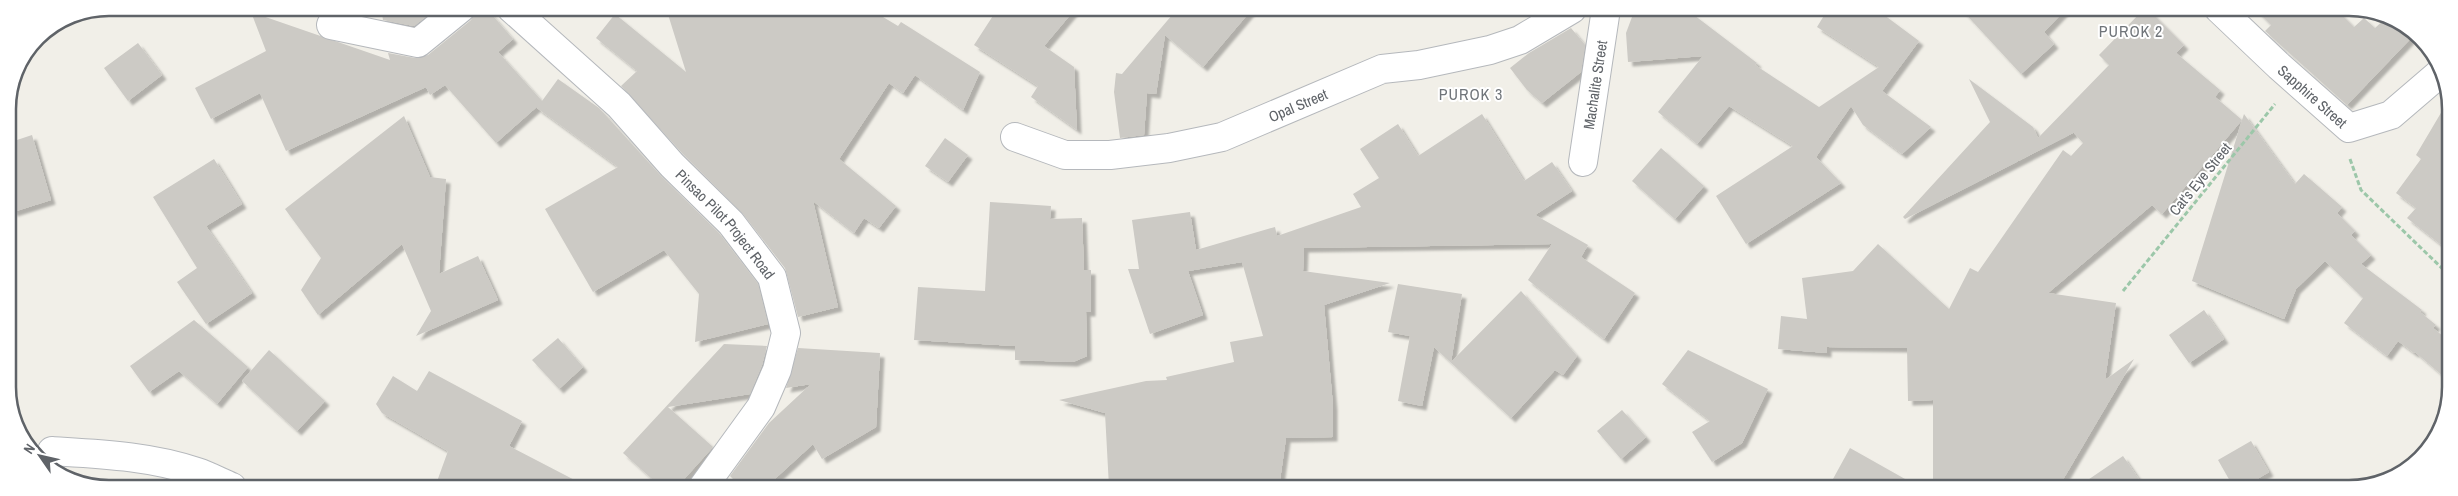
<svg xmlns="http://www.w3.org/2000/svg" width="2458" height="496" font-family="'Archivo Narrow',sans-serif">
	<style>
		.building { fill: #cccac5; filter: url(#shadow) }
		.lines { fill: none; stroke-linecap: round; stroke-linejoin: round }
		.minor-casing { stroke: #b5b8bc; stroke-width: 30 }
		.path { stroke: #9cc7a9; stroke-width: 3; stroke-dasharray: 5 2.5; stroke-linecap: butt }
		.minor { stroke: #fff; stroke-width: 28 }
		.labels { text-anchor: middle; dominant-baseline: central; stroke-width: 4; stroke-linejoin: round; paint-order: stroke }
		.street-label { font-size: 15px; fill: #5f6368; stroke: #fff }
		.neighbourhood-label { font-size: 16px; letter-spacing: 1px; fill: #70757a; stroke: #fff }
		.rim { fill: none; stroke: #5f6368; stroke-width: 2.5 }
	</style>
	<defs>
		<filter id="shadow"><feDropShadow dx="4.5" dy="4.5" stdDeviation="1" flood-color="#0004"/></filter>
	</defs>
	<rect width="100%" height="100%" fill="#f1efe8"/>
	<path class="building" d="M 381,8 L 437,8 L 414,26 L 383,20 Z
		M 476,8 L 486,8 L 513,39 L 498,52 L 542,101 L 558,79 L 599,108 L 661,176 L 719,233 L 758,284 L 768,324 L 695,342 L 699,294 L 664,250 L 593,292 L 545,209 L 618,167 L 537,108 L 540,104 L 496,143 L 445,85 L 430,95 L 426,87 L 286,151 L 260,93 L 211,119 L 195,88 L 266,51 L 251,12 L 390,60 L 388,53 L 415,58 L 428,55 L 471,20 Z
		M 666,8 L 868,8 L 898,26 L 901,22 L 980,72 L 963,110 L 915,75 L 903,93 L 889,83 L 839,159 L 896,206 L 879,228 L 864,218 L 854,233 L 813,201 L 838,307 L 798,317 L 785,268 L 743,214 L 683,154 L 621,86 L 637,71 L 596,38 L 615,14 L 686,72 Z
		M 998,8 L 1076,8 L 1044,46 L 1074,67 L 1077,130 L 1031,97 L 1038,86 L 974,45 Z
		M 1178,8 L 1253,8 L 1203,67 L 1165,35 L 1156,94 L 1147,93 L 1144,135 L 1120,138 L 1114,92 L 1116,73 L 1122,74 Z
		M 1635,9 L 1686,9 L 1757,63 L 1755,65 L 1819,107 L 1879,67 L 1817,27 L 1828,9 L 1876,9 L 1919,41 L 1882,91 L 1931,127 L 1902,154 L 1863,125 L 1851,106 L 1816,157 L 1841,183 L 1746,244 L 1716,196 L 1793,146 L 1729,106 L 1697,144 L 1658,112 L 1703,56 L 1628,62 L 1626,33 Z
		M 1961,9 L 2066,9 L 2044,32 L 2054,44 L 2021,74 Z
		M 2144,9 L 2148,9 L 2184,45 L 2176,53 L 2220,90 L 2215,97 L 2242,120 L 2244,114 L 2295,184 L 2304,174 L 2342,207 L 2337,213 L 2355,231 L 2351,235 L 2371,255 L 2361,264 L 2422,310 L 2420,312 L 2436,325 L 2433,328 L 2449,341 L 2449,381 L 2415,352 L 2414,353 L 2398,341 L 2387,356 L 2344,323 L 2363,298 L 2325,261 L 2296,289 L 2284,319 L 2192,281 L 2242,120 L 2162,214 L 2152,205 L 2048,293 L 2116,303 L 2105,380 L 2134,359 L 2058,488 L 1933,488 L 1933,400 L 1908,401 L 1907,348 L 1827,347 L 1827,353 L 1778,349 L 1781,316 L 1807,319 L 1802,278 L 1853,271 L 1878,244 L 1949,309 L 1970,268 L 1978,272 L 2063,150 L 2071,156 L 2083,143 L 2074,133 L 2075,132 L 1905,219 L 1903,217 L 1990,122 L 1969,79 L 2033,127 L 2038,138 L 2109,65 L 2099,55 Z
		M 2255,9 L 2336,9 L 2354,27 L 2364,18 L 2375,28 L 2386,18 L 2415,34 L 2347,105 L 2265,31 L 2271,25 Z
		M 1571,28 L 1585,45 L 1581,72 L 1542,103 L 1527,90 L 1510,68 L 1529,53 Z
		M 138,43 L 162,75 L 128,101 L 104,68 Z
		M 2448,101 L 2449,159 L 2449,251 L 2407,218 L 2416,208 L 2396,193 L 2421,159 L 2416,155 Z
		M 1482,114 L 1524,181 L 1552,162 L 1572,191 L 1535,215 L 1588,245 L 1581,257 L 1635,293 L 1604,339 L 1528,280 L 1552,244 L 1304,248 L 1303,271 L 1390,283 L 1324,305 L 1333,406 L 1333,437 L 1286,438 L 1279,487 L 1109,487 L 1105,413 L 1059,400 L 1146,381 L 1167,380 L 1166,377 L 1234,362 L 1230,342 L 1263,336 L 1242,262 L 1188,271 L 1203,315 L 1150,334 L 1128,269 L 1139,269 L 1132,220 L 1190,212 L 1196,250 L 1275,227 L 1277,236 L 1361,207 L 1353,194 L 1379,178 L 1360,149 L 1398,124 L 1418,156 Z
		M 404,116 L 430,177 L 446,179 L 439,274 L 478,256 L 498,300 L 416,336 L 431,311 L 402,244 L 318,315 L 301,290 L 321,258 L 285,209 Z
		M 32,135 L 51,200 L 13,212 L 8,197 L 8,143 Z
		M 945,138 L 968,155 L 948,182 L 925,166 Z
		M 1661,148 L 1704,186 L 1675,219 L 1632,181 Z
		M 214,159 L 242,204 L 206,226 L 252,293 L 206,324 L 177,282 L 197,268 L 153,197 Z
		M 990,202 L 1051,206 L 1050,219 L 1082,218 L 1084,270 L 1091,270 L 1091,312 L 1086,312 L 1087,356 L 1073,362 L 1015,360 L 1015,346 L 914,340 L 918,287 L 985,291 Z
		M 1398,284 L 1462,294 L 1451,362 L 1521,291 L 1577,356 L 1563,375 L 1555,370 L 1511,418 L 1434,347 L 1422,406 L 1398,401 L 1410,336 L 1388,332 Z
		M 2204,310 L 2224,339 L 2189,363 L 2169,335 Z
		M 194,320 L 248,367 L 217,404 L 179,371 L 149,392 L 130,366 Z
		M 558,338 L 583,367 L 559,389 L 532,360 Z
		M 724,344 L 767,346 L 762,365 L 750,394 L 668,407 L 713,447 L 677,487 L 661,487 L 623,453 Z
		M 798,348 L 880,353 L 876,427 L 822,459 L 813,444 L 766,487 L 741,487 L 730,476 L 769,423 L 811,384 L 786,388 Z
		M 269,350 L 325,401 L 297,431 L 242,381 Z
		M 1688,350 L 1768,389 L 1742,443 L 1712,462 L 1692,432 L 1710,421 L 1662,384 Z
		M 429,371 L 522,421 L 509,446 L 588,487 L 435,487 L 448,451 L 382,413 L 376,404 L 393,376 L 417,391 Z
		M 1622,410 L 1646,437 L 1621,459 L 1597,431 Z
		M 2251,441 L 2269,472 L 2242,488 L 2234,488 L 2218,460 Z
		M 1850,448 L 1921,488 L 1828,488 Z
		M 2123,456 L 2145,488 L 2076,488 Z"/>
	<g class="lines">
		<g class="minor-casing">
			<g id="minor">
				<path id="s1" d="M 511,8 L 619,105 L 672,165 L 731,223 L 772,277 L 786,333 L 777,370 L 761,407 L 703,487"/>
				<path id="s2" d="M 2219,9 L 2279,66 L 2349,128 L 2391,115 L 2440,73"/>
				<path d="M 331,25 L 418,43 L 461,8"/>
				<path id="s3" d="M 1015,137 L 1065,155 L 1110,155 L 1169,148 L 1222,137 L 1382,69 L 1419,65 L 1490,50 L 1520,40 L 1572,9"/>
				<path id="s4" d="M 1583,162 L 1606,9"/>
				<path d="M 52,451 C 100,454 151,456 197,472 C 209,476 220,482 232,487"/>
			</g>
		</g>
		<path class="path" d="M 2350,159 L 2361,190 L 2449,275
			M 2123,291 L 2275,104"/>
		<use href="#minor" class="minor"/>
	</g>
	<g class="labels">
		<g class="street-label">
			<text stroke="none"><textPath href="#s4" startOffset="78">Machalite Street</textPath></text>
			<text stroke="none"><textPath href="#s2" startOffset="128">Sapphire Street</textPath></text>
			<text stroke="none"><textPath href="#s3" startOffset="294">Opal Street</textPath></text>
			<text transform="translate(2200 179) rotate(-51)">Cat's Eye Street</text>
			<text stroke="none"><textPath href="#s1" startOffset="305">Pinsao Pilot Project Road</textPath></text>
		</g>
		<g class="neighbourhood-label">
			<text x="2131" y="31">PUROK 2</text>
			<text x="1471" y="94">PUROK 3</text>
		</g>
	</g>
	<path d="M0 0H2458V496H0ZM109 16H2349A93 93 0 0 1 2442 109V387A93 93 0 0 1 2349 480H109A93 93 0 0 1 16 387V109A93 93 0 0 1 109 16Z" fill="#fff" fill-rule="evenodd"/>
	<path class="rim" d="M109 16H2349A93 93 0 0 1 2442 109V387A93 93 0 0 1 2349 480H109A93 93 0 0 1 16 387V109A93 93 0 0 1 109 16Z"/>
	<g transform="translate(40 456) rotate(304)" stroke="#ffffff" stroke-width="4" paint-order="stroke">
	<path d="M0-4L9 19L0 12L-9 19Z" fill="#5f6368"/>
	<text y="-8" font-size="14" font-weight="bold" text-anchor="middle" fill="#5f6368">N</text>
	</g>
</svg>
